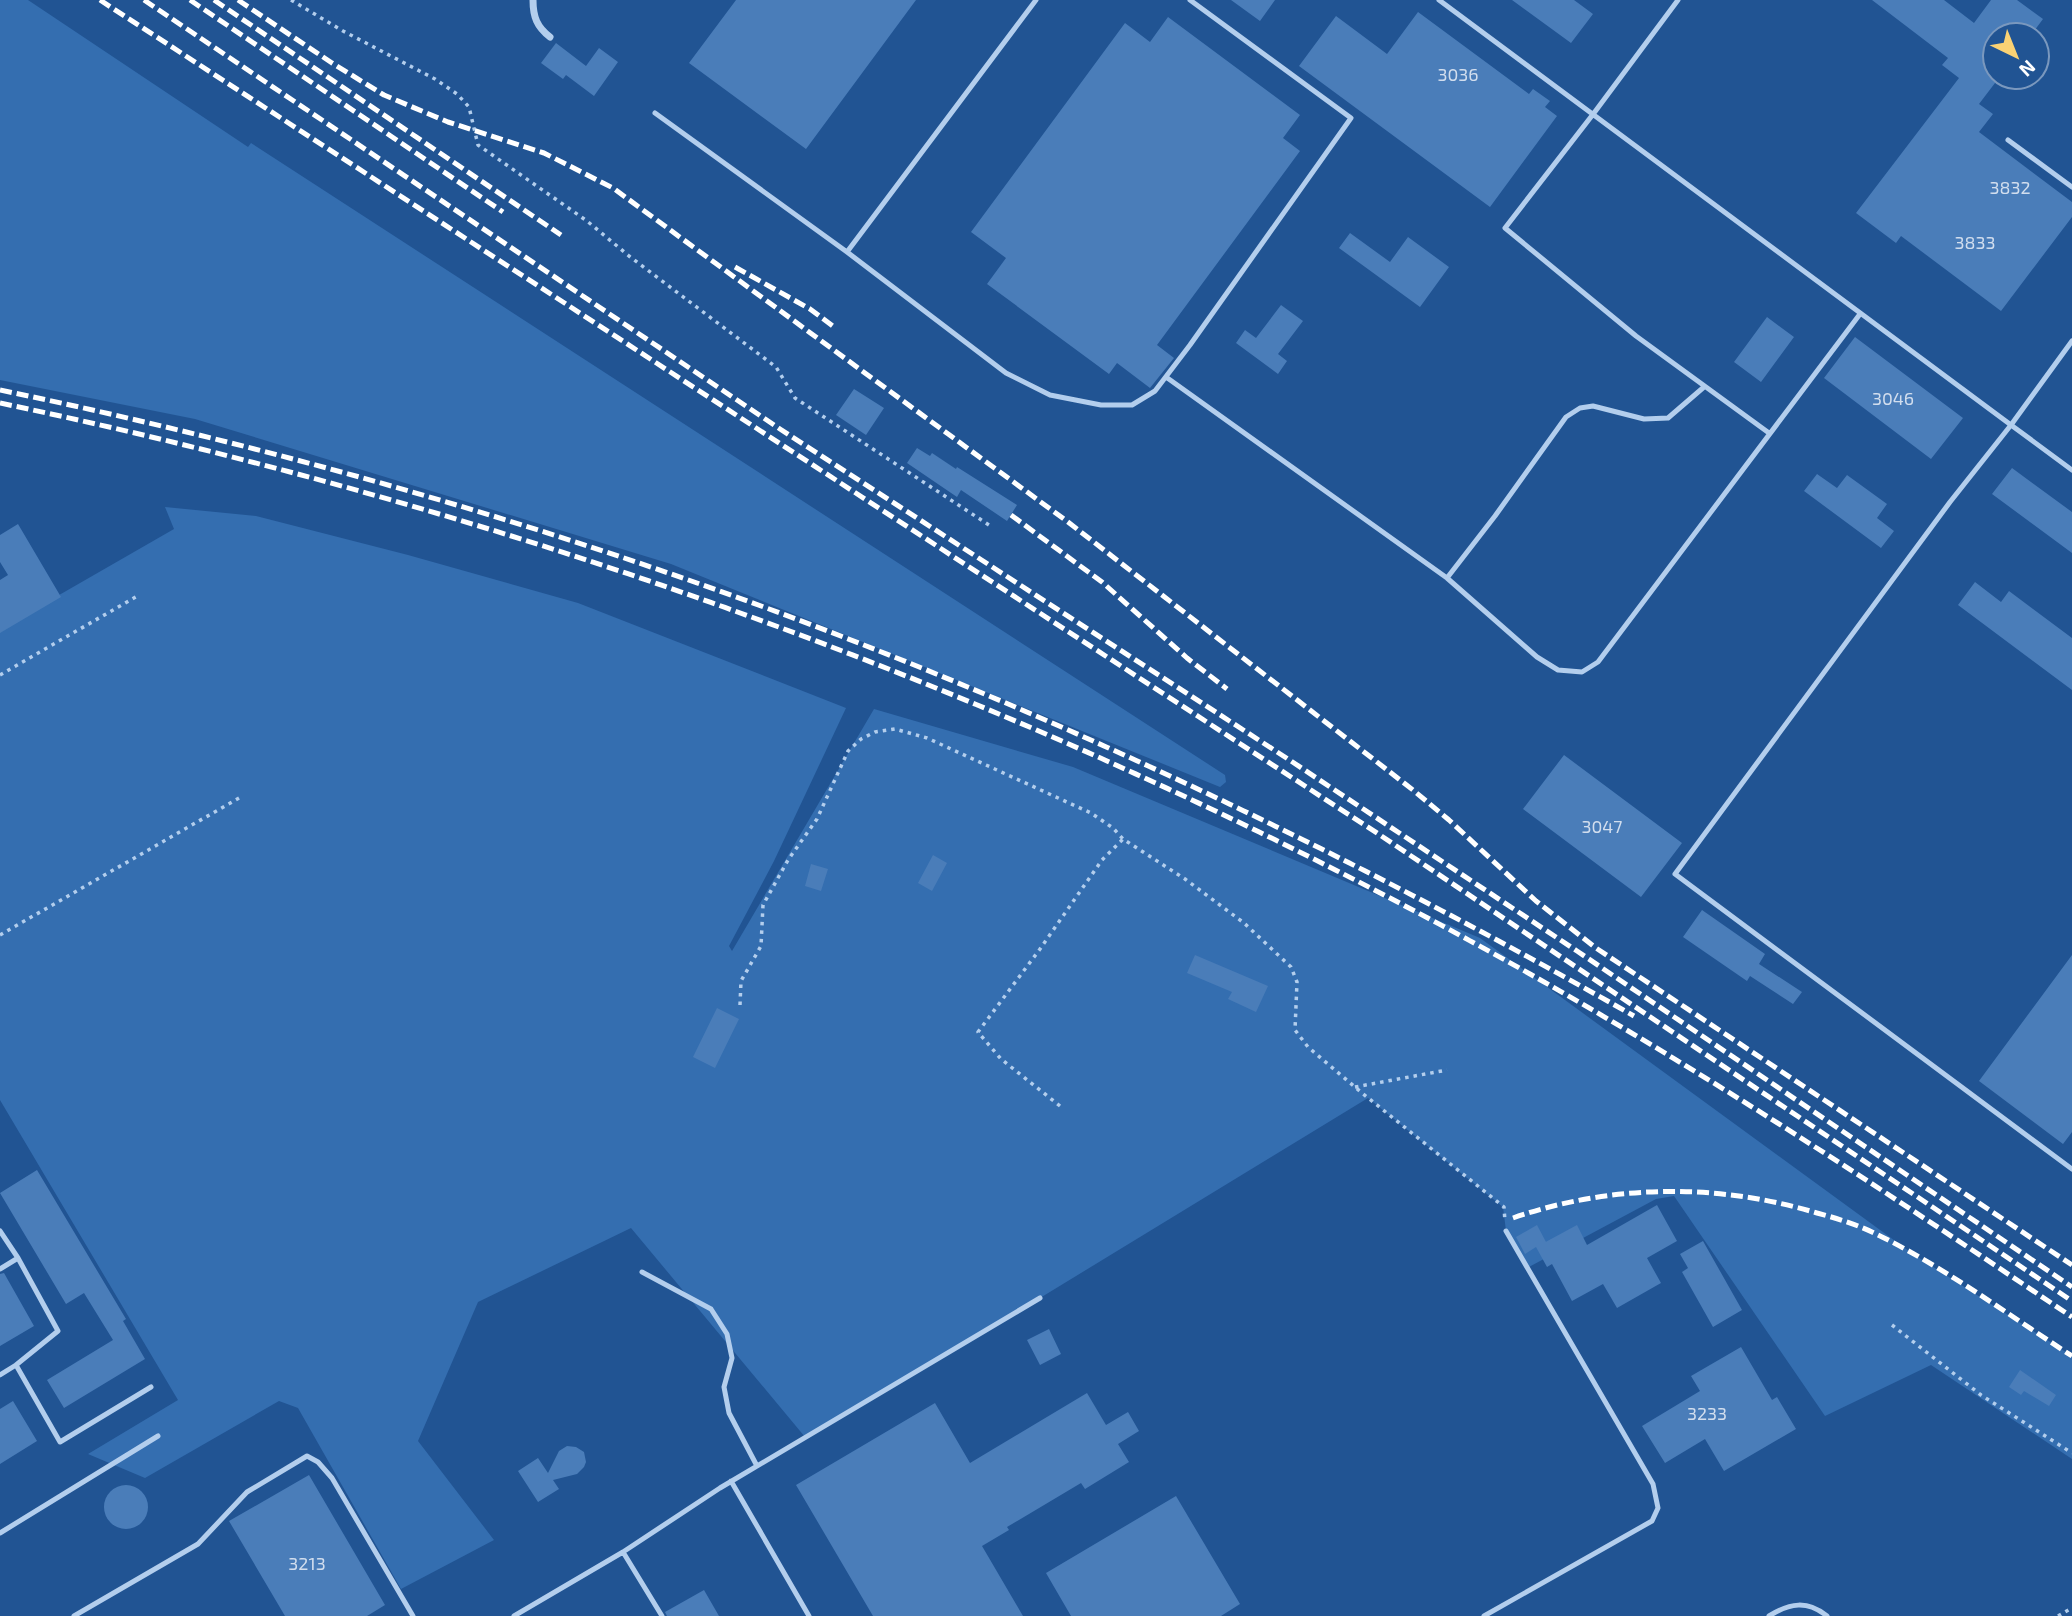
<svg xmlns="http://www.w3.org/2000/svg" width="2072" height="1616" font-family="'Exo 2',sans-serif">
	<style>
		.green { fill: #346eb0 }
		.building { fill: #4a7db9 }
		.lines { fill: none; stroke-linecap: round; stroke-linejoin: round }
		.path { stroke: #b3ceed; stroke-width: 3.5; stroke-dasharray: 3.5 5; stroke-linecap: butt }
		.lane { stroke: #b3ceed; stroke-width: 5 }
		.street { stroke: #b3ceed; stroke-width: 7 }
		.rail { stroke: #fff; stroke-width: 5; stroke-dasharray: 12 5; stroke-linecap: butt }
		.labels { text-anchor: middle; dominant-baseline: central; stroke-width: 5; stroke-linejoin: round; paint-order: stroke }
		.number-label { font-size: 18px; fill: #d2deee }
	</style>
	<rect width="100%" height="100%" fill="#215493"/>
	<path class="green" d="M 0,0 L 28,0 L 248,147 L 251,143 L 1225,775 L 1226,782 L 1220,787 L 671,564 L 195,419 L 0,380 Z
		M 165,507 L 256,516 L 408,555 L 578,603 L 846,708 L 774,861 L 729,946 L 732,951 L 874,709 L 1073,767 L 1480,938 L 1913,1254 L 2072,1356 L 2072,1459 L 1931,1365 L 1825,1416 L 1674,1196 L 1656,1199 L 1527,1268 L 1506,1231 L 1503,1207 L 1368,1098 L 1040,1298 L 805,1437 L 631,1228 L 478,1302 L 418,1441 L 494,1540 L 401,1589 L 298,1408 L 279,1401 L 145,1478 L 88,1454 L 178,1400 L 0,1100 L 0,629 L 174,529 Z"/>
	<path class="building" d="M 736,0 L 916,0 L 806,149 L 689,63 Z
		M 1231,0 L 1275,0 L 1260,21 Z
		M 1512,0 L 1574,0 L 1593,14 L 1571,43 Z
		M 1872,0 L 1944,0 L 1974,23 L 1991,0 L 2017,0 L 2043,19 L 2031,35 L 1995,35 L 1995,83 L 1979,104 L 1993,114 L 1979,132 L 2072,202 L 2072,217 L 2001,311 L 1901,236 L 1896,243 L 1856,213 L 1959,78 L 1942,65 L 1948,58 Z
		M 1418,12 L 1529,94 L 1533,89 L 1550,101 L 1545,107 L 1557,116 L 1490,207 L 1299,66 L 1336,16 L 1387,54 Z
		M 1168,17 L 1300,115 L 1283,138 L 1300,151 L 1157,345 L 1174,358 L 1150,388 L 1117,363 L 1109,374 L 987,284 L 1006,258 L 971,232 L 1125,23 L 1150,42 Z
		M 556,43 L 586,66 L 599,48 L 618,62 L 594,96 L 566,75 L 563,79 L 541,63 Z
		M 1350,233 L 1390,262 L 1408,237 L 1449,267 L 1420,307 L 1339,248 Z
		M 1281,305 L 1303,321 L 1278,354 L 1287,361 L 1278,374 L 1236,343 L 1245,330 L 1256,338 Z
		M 1767,317 L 1794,337 L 1761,382 L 1734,362 Z
		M 1855,337 L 1963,418 L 1931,459 L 1824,378 Z
		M 854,389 L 884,408 L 866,435 L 836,415 Z
		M 917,448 L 930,456 L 932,453 L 956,469 L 957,467 L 1017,505 L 1007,521 L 961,490 L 957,497 L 907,463 Z
		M 2012,468 L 2072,512 L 2072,553 L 1992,494 Z
		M 1817,474 L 1837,488 L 1847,475 L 1887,504 L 1877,518 L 1894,531 L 1881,548 L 1804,491 Z
		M 18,524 L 61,597 L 0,633 L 0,580 L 8,575 L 0,562 L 0,535 Z
		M 1975,582 L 2001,602 L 2009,591 L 2072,638 L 2072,690 L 1958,605 Z
		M 1564,755 L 1682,843 L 1641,897 L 1523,809 Z
		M 933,855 L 947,863 L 932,891 L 918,883 Z
		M 811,864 L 828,869 L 821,891 L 805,886 Z
		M 1702,910 L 1765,954 L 1759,964 L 1802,992 L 1793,1004 L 1750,976 L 1747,981 L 1683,937 Z
		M 1195,955 L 1268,986 L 1256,1012 L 1228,999 L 1232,992 L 1187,973 Z
		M 2072,955 L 2072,1132 L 2063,1144 L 1979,1081 Z
		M 717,1008 L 739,1019 L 715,1068 L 693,1057 Z
		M 37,1170 L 126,1319 L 123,1321 L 145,1359 L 64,1408 L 47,1380 L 113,1340 L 84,1293 L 66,1304 L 0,1193 Z
		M 1657,1205 L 1677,1241 L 1647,1258 L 1661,1283 L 1617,1308 L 1603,1284 L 1572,1301 L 1552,1264 L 1547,1267 L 1536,1247 L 1525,1254 L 1516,1237 L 1537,1225 L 1546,1242 L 1540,1245 L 1577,1225 L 1587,1245 Z
		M 1703,1241 L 1742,1310 L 1713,1327 L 1682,1272 L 1688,1268 L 1680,1254 Z
		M 4,1273 L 34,1326 L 0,1346 L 0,1274 Z
		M 1049,1329 L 1061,1354 L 1040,1365 L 1027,1340 Z
		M 1741,1347 L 1772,1400 L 1777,1397 L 1796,1429 L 1724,1471 L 1705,1439 L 1665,1463 L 1642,1426 L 1700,1391 L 1691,1376 Z
		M 2020,1370 L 2056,1395 L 2049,1406 L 2024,1391 L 2021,1395 L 2009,1387 Z
		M 1087,1393 L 1106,1425 L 1128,1412 L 1139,1431 L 1118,1444 L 1129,1462 L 1085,1489 L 1081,1483 L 1007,1527 L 1009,1530 L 982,1546 L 1023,1616 L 873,1616 L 796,1485 L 935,1403 L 970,1463 Z
		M 13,1401 L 37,1441 L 0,1464 L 0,1409 Z
		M 567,1446 L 576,1447 L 584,1452 L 586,1462 L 584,1467 L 577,1474 L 553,1480 L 559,1489 L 538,1502 L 518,1471 L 538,1458 L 548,1473 L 559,1451 Z
		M 309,1475 L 385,1605 L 367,1616 L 285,1616 L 229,1521 Z
		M104 1507a22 22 0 1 1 44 0a22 22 0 1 1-44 0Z
		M 1176,1496 L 1240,1604 L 1221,1616 L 1071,1616 L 1046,1573 Z
		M 704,1590 L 719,1616 L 667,1616 L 665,1612 Z"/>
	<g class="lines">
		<path class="path" d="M 291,0 L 343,31 L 435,79 L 457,94 L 469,107 L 478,145 L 587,221 L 629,256 L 776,367 L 795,398 L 989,525
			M 0,675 L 139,595
			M 0,935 L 239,798
			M 740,1005 L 741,981 L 761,946 L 763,905 L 788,860 L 817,819 L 848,751 L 861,739 L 875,732 L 895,729 L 927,738 L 1091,813 L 1113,828 L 1123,839 L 1185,879 L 1244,923 L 1291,967 L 1297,982 L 1295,1030 L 1308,1047 L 1362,1093 L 1504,1207 L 1505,1222
			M 1355,1087 L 1447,1070
			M 1060,1106 L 1001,1059 L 978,1032 L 1040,949 L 1102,860 L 1123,839
			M 1892,1325 L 1981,1395 L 2072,1453
			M 2058,1616 L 2072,1608"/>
		<path class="lane" d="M 1439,0 L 2011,425 L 2072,341
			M 1678,0 L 1594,113 L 1505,228 L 1636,336 L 1769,433
			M 655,113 L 847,252 L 1006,373 L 1050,395 L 1101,405 L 1132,405 L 1155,391 L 1190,345 L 1351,118 L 1190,0
			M 2008,140 L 2072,187
			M 847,252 L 1036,0
			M 1166,377 L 1447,578 L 1537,657 L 1558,670 L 1582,672 L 1598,662 L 1860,314
			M 2072,470 L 2011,425 L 1950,502 L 1675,874 L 2072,1169
			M 1447,578 L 1495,516 L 1566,417 L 1580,408 L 1593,406 L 1644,419 L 1668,418 L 1704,387
			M 0,1231 L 18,1258
			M 0,1269 L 18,1258 L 58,1331 L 16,1365
			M 642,1272 L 711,1309 L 727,1334 L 732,1358 L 724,1387 L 729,1413 L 757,1466
			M 0,1375 L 16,1365 L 60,1442 L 151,1387
			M 731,1481 L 809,1616
			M 0,1533 L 158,1436
			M 623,1552 L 720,1488 L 1040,1298
			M 74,1616 L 198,1544 L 247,1492 L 307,1456 L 318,1462 L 332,1478 L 413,1616
			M 514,1616 L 623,1552 L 662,1616
			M 1484,1616 L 1652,1521 L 1658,1508 L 1653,1484 L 1506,1231
			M 1769,1616 C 1790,1603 1807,1600 1827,1616"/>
		<path class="street" d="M 533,0 C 533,17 537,27 550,37"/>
		<path class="rail" d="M 100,0 L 1380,835 L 2072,1301
			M 144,0 L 780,429 L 1291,761 L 1577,951 L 2072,1287
			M 190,0 L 503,212
			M 214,0 L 561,235
			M 238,0 L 332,63 L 384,95 L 448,122 L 544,153 L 613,188 L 1068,522 L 1413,790 L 1449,820 L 1536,901 L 1596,948 L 2072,1265
			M 735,267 L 810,309 L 834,327
			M 0,390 C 265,445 527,519 780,613 C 1076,723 1360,860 1634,1016
			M 0,403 C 534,515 1054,706 1530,974 C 1716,1079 1894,1197 2072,1317
			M 1011,515 L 1102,582 L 1187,658 L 1227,689
			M 1513,1218 C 1611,1184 1718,1183 1817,1213 C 1836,1218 1855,1224 1872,1232 C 1943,1266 2007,1314 2072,1356"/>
	</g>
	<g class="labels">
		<g class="number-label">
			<text x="1458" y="74">3036</text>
			<text x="2010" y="187">3832</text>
			<text x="1975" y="242">3833</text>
			<text x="1893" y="398">3046</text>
			<text x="1602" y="826">3047</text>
			<text x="1707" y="1413">3233</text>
			<text x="307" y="1563">3213</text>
		</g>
	</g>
	<g transform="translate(2016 56) rotate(137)"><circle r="33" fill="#215493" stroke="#7a98be" stroke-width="2"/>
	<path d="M0-5L12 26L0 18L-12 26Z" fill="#fad274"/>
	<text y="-10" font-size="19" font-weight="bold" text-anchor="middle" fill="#ffffff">N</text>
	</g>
</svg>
